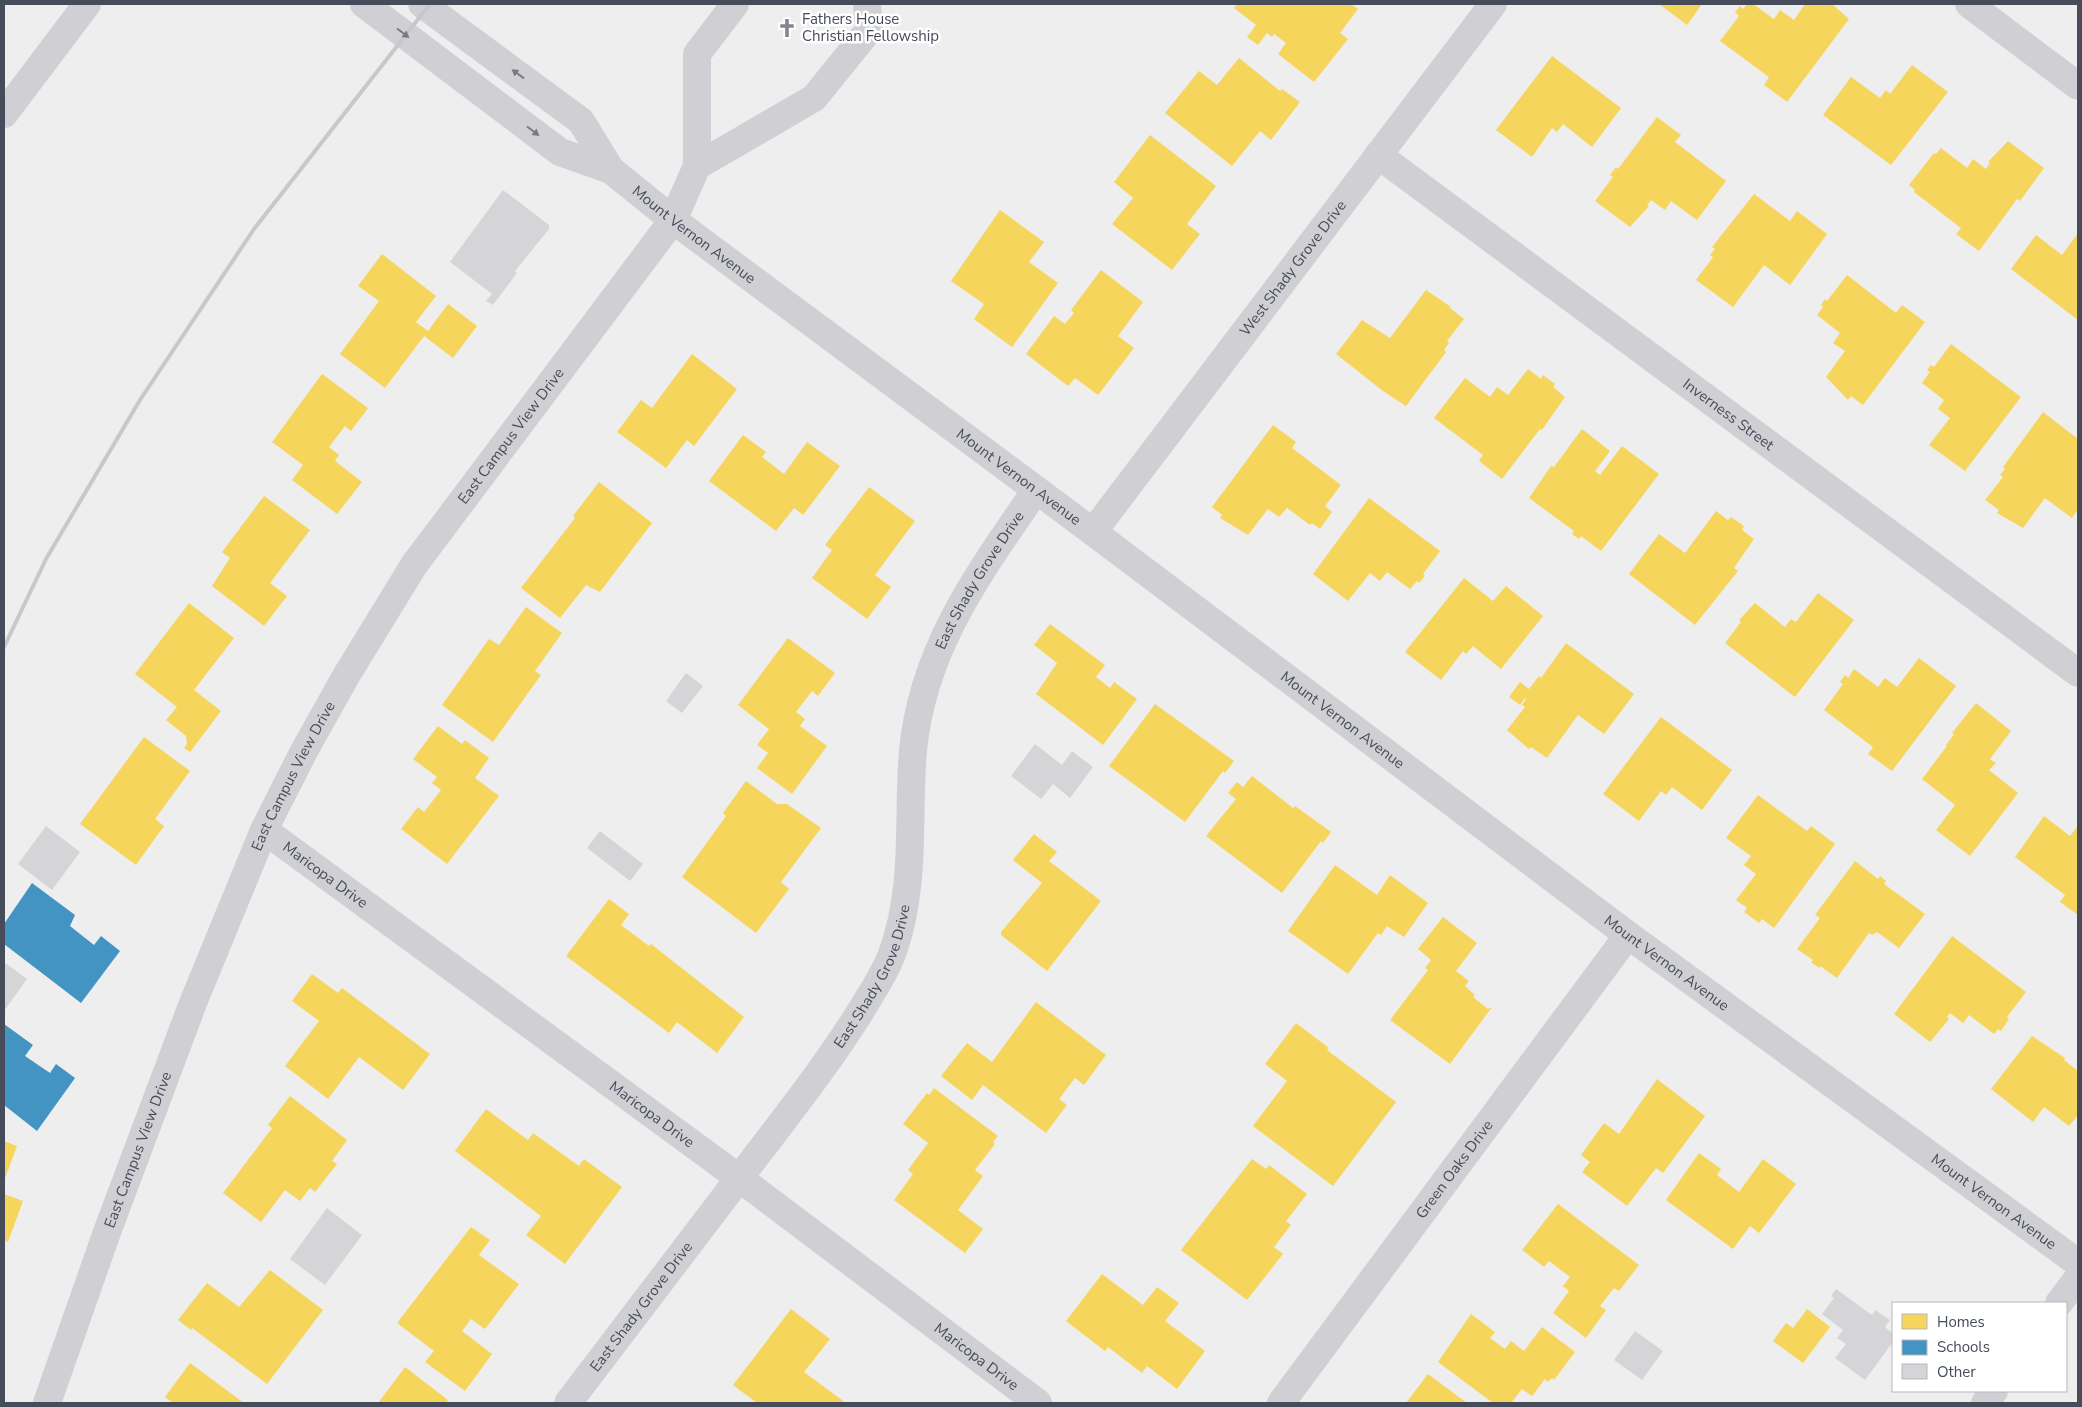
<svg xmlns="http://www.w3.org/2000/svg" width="2082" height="1407" font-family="'Nunito Sans',sans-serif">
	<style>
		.homes { fill: #f6d55c }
		.schools { fill: #4393c3 }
		.building { fill: #d5d5d7 }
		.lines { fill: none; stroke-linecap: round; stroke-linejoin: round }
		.minor { stroke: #d0d0d4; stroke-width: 28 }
		.rail { stroke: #c7c8cb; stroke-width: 4 }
		.oneway { fill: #767a85 }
		.labels { text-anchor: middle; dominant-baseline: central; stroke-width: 5; stroke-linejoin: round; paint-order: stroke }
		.poi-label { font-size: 15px; fill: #464c5a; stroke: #fff; text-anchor: start }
		.street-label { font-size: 15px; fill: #464c5a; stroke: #fff }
	</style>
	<rect width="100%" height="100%" fill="#efeeee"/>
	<path class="homes" d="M 1237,4 L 1351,4 L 1358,9 L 1340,33 L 1348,39 L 1314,82 L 1278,54 L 1286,43 L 1274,34 L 1272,37 L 1267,33 L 1258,45 L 1247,37 L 1256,25 L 1234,8 Z
		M 1659,4 L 1702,4 L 1687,25 Z
		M 1747,4 L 1753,4 L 1774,19 L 1780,10 L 1794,20 L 1805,4 L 1832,4 L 1849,19 L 1787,102 L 1764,85 L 1769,77 L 1720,41 L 1739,16 L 1735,12 L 1740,6 L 1743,9 Z
		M 1552,56 L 1621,108 L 1592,147 L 1563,124 L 1557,132 L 1552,128 L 1532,157 L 1496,130 Z
		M 1239,58 L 1280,91 L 1282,89 L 1300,102 L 1271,140 L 1260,131 L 1232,166 L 1165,113 L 1199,71 L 1217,85 Z
		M 1912,65 L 1948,92 L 1891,165 L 1823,115 L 1851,77 L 1880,98 L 1886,90 L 1890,94 Z
		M 1657,117 L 1681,135 L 1675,142 L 1726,181 L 1697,220 L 1671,201 L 1665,210 L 1651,200 L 1647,205 L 1649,206 L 1630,227 L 1595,201 L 1613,177 L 1610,175 L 1616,167 L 1618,169 Z
		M 1150,135 L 1216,186 L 1187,224 L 1200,234 L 1172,270 L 1112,224 L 1133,198 L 1114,182 Z
		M 2008,141 L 2044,168 L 2020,201 L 2017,199 L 1979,251 L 1956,234 L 1961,228 L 1914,192 L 1915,190 L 1909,185 L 1934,153 L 1936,154 L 1941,148 L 1967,168 L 1973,159 L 1986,169 L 1990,163 L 1988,162 Z
		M 1754,194 L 1790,221 L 1797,211 L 1827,234 L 1790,285 L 1764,265 L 1733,307 L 1696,280 L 1713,257 L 1710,255 L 1715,249 L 1712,247 Z
		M 1000,210 L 1044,242 L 1029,262 L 1058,283 L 1012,347 L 974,319 L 984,304 L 951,281 Z
		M 2078,233 L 2078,320 L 2011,269 L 2036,235 L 2062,255 Z
		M 382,254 L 436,296 L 416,322 L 428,331 L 448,304 L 477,326 L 453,358 L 424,336 L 385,388 L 340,354 L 379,301 L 358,286 Z
		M 1101,270 L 1143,302 L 1118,336 L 1134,348 L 1098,395 L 1075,378 L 1068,386 L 1026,354 L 1054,316 L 1065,324 L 1074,313 L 1071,310 Z
		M 1847,275 L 1896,313 L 1902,305 L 1925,322 L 1863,405 L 1851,396 L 1848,400 L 1826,377 L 1845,351 L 1833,343 L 1840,333 L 1817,315 L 1823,307 L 1821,305 L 1825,299 L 1827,301 Z
		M 1426,290 L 1451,307 L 1450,308 L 1464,319 L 1447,341 L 1449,343 L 1444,350 L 1446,352 L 1406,406 L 1383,391 L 1336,354 L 1362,320 L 1390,338 Z
		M 1951,344 L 2021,397 L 1965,471 L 1929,445 L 1950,418 L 1938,409 L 1944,400 L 1922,383 L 1930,372 L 1927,370 L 1931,365 L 1934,367 Z
		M 692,354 L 737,389 L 694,446 L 687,440 L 666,468 L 617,432 L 641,400 L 652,408 Z
		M 1528,369 L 1541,379 L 1543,375 L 1555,384 L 1553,387 L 1565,397 L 1542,430 L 1540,429 L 1502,479 L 1479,461 L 1483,455 L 1434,418 L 1465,378 L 1490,397 L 1497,387 L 1508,395 Z
		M 322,374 L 368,408 L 351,431 L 345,426 L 329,447 L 339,455 L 335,461 L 362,482 L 337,514 L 292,480 L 303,465 L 272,442 Z
		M 2043,412 L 2078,439 L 2078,509 L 2072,518 L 2045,498 L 2023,528 L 1997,513 L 1999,510 L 1985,500 L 2003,477 L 2000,475 L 2005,469 L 2003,467 Z
		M 1273,425 L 1296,442 L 1292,448 L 1341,485 L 1325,506 L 1332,512 L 1320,529 L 1312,523 L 1310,525 L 1287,508 L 1279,517 L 1268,509 L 1248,535 L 1220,518 L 1222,515 L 1212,507 Z
		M 1582,429 L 1610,451 L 1595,471 L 1600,475 L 1622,446 L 1659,474 L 1601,551 L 1581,536 L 1579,539 L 1572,534 L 1574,531 L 1529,498 L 1551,466 L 1554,467 Z
		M 743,435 L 766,452 L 762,457 L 784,474 L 807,442 L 840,466 L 803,515 L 794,508 L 776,531 L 709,481 Z
		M 599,482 L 652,523 L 600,592 L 586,585 L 560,618 L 521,588 L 575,518 L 573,516 Z
		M 869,487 L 915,521 L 875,575 L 891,587 L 867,619 L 812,578 L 832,550 L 825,545 Z
		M 264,496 L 310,530 L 270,583 L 287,596 L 264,626 L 212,586 L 230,558 L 222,552 Z
		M 1369,498 L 1440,551 L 1423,574 L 1425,576 L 1419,583 L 1417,581 L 1410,589 L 1387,572 L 1380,581 L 1370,573 L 1348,601 L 1313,574 Z
		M 1716,511 L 1728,520 L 1731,517 L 1744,526 L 1742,530 L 1754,539 L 1734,568 L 1738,571 L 1695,625 L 1629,574 L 1659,534 L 1685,553 Z
		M 1464,578 L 1493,601 L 1506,586 L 1543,616 L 1501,669 L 1473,646 L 1466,654 L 1463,651 L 1441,680 L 1405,652 Z
		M 1818,593 L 1854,620 L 1795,697 L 1725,643 L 1741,622 L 1739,620 L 1755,603 L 1785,627 L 1791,619 L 1796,622 Z
		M 189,603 L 234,638 L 194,690 L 221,711 L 190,752 L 184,748 L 187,744 L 186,736 L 166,720 L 177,707 L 135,674 Z
		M 526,607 L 562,633 L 535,671 L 541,675 L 493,742 L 442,705 L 489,639 L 499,645 Z
		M 1050,624 L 1105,665 L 1096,677 L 1110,688 L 1114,682 L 1137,699 L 1103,745 L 1036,694 L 1057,663 L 1034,645 Z
		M 788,638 L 835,673 L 818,696 L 812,691 L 796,712 L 805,719 L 800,726 L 827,746 L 792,794 L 757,768 L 768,753 L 757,745 L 769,729 L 738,705 Z
		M 1566,643 L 1634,694 L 1604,734 L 1578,715 L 1547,758 L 1531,747 L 1529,749 L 1507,730 L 1525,707 L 1522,705 L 1526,699 L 1525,698 L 1520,705 L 1509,697 L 1520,682 L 1529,689 L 1539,676 L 1541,678 Z
		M 1919,658 L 1956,686 L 1892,771 L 1868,754 L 1873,747 L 1824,710 L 1843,684 L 1840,682 L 1845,675 L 1848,678 L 1854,669 L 1878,687 L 1885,678 L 1897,687 Z
		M 1976,703 L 2011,731 L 1990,759 L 1996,763 L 1989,770 L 2018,793 L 1970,856 L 1936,830 L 1955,805 L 1922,779 L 1947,746 L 1946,745 L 1954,734 L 1952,733 Z
		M 1155,704 L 1234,761 L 1225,773 L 1223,771 L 1185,822 L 1109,766 Z
		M 1661,717 L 1732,770 L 1702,810 L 1672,787 L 1666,795 L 1661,791 L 1639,821 L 1603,794 Z
		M 438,726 L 462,744 L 465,740 L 489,758 L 475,778 L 499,796 L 447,864 L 401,829 L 418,807 L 424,812 L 441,790 L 432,783 L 437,777 L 413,759 Z
		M 144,737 L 190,771 L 155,819 L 164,826 L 136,865 L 80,824 Z
		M 1252,776 L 1293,808 L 1295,806 L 1331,832 L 1323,843 L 1321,841 L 1282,893 L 1206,836 L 1236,799 L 1228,793 L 1237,782 L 1243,787 Z
		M 746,781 L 777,804 L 787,804 L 821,828 L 781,882 L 789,889 L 756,933 L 682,877 L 726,816 L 723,813 Z
		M 1758,795 L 1807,831 L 1811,826 L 1835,844 L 1774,928 L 1762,919 L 1759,923 L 1744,912 L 1747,908 L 1736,900 L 1756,874 L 1744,865 L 1751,856 L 1726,838 Z
		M 2044,816 L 2070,836 L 2077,827 L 2078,828 L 2078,915 L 2060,902 L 2065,895 L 2015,857 Z
		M 1034,834 L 1057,852 L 1049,861 L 1101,901 L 1047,971 L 1001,935 L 1001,932 L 1042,883 L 1013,860 Z
		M 1855,861 L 1878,879 L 1880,876 L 1886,881 L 1884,884 L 1925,914 L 1899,948 L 1877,932 L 1872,935 L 1869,933 L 1837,978 L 1820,966 L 1819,968 L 1811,962 L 1813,960 L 1797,949 L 1820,918 L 1815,915 Z
		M 1335,865 L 1377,895 L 1390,875 L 1428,903 L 1404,937 L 1387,926 L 1381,935 L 1378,933 L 1348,974 L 1288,931 Z
		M 609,899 L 629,914 L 621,925 L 649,946 L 651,944 L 744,1017 L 717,1053 L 677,1022 L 669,1033 L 566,956 Z
		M 1443,917 L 1477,943 L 1456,971 L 1469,981 L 1465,986 L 1475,995 L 1473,997 L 1488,1009 L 1492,1007 L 1450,1064 L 1390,1020 L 1428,970 L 1425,968 L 1431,960 L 1418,949 Z
		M 1952,936 L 2026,992 L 2007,1017 L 2009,1019 L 2001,1031 L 1998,1029 L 1994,1034 L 1969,1015 L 1963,1023 L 1950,1013 L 1947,1017 L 1949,1019 L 1930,1042 L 1894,1014 Z
		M 312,974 L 338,993 L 342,988 L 430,1054 L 403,1090 L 359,1057 L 328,1099 L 285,1066 L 319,1021 L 292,1001 Z
		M 1036,1002 L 1106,1055 L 1084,1085 L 1075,1078 L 1059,1099 L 1067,1105 L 1046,1133 L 983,1085 L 972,1100 L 941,1076 L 967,1043 L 992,1062 Z
		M 1296,1023 L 1329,1048 L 1327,1050 L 1396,1102 L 1333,1186 L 1253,1126 L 1287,1081 L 1265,1064 Z
		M 2032,1036 L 2065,1058 L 2064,1060 L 2078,1071 L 2078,1115 L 2069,1126 L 2044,1107 L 2033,1122 L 1991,1089 Z
		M 1657,1079 L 1705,1116 L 1663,1173 L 1656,1168 L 1627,1206 L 1582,1172 L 1590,1162 L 1581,1155 L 1604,1123 L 1619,1134 Z
		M 934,1088 L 998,1136 L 993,1142 L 995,1144 L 975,1170 L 983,1176 L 958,1210 L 983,1229 L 965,1253 L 894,1200 L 913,1174 L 908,1170 L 928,1143 L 903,1124 L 927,1093 L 929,1095 Z
		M 290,1096 L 347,1140 L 332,1161 L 337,1164 L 315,1192 L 310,1188 L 300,1201 L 285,1190 L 261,1222 L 223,1193 L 272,1128 L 268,1125 Z
		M 486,1109 L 528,1140 L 533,1133 L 579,1166 L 584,1159 L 622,1187 L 565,1264 L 526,1235 L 541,1216 L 455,1151 Z
		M 4,1141 L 17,1146 L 4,1181 Z
		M 1699,1153 L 1721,1169 L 1717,1175 L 1739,1192 L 1763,1159 L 1796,1184 L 1759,1233 L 1750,1226 L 1733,1249 L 1666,1200 Z
		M 1252,1159 L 1266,1169 L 1269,1165 L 1307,1194 L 1286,1221 L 1291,1225 L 1274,1247 L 1283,1254 L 1247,1300 L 1181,1250 Z
		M 4,1194 L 23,1201 L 8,1242 L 4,1240 Z
		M 1558,1204 L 1639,1265 L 1619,1291 L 1614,1288 L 1600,1306 L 1606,1310 L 1586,1338 L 1553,1313 L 1569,1291 L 1563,1286 L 1570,1277 L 1549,1261 L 1544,1267 L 1522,1250 Z
		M 471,1227 L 490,1240 L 479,1255 L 519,1284 L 485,1329 L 471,1319 L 462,1331 L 492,1354 L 465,1391 L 425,1362 L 434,1351 L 397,1323 Z
		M 270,1270 L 323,1310 L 267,1384 L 192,1328 L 191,1330 L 178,1320 L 207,1283 L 239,1307 Z
		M 1102,1274 L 1143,1305 L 1157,1287 L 1179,1303 L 1165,1321 L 1205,1351 L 1177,1389 L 1147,1366 L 1142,1373 L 1108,1347 L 1105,1351 L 1066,1321 Z
		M 791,1309 L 830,1339 L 804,1372 L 846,1403 L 757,1403 L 733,1385 Z
		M 1807,1309 L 1830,1327 L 1803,1363 L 1773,1341 L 1786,1323 L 1793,1328 Z
		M 1471,1314 L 1495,1332 L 1490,1338 L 1505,1349 L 1511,1341 L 1524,1351 L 1542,1327 L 1575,1352 L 1554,1380 L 1552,1378 L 1548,1382 L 1545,1379 L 1532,1396 L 1522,1389 L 1511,1403 L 1493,1403 L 1438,1362 Z
		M 190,1363 L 244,1403 L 173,1403 L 165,1397 Z
		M 405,1367 L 448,1400 L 446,1403 L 378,1403 Z
		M 1428,1374 L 1467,1403 L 1406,1403 Z"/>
	<path class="schools" d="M 32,883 L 75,915 L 70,926 L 94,945 L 101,936 L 120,951 L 81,1003 L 4,944 L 4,924 Z
		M 4,1024 L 33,1045 L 25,1056 L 50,1073 L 56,1064 L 75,1078 L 37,1131 L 4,1105 Z"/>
	<path class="building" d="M 503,190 L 549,225 L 549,229 L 515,271 L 517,273 L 493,305 L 486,301 L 492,294 L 450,262 Z
		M 686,673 L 703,686 L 682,713 L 666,701 Z
		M 1035,744 L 1062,765 L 1072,751 L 1093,767 L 1070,798 L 1053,784 L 1041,799 L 1011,776 Z
		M 46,826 L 80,852 L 52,890 L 18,864 Z
		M 600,831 L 643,864 L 630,881 L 587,848 Z
		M 4,962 L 27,979 L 4,1011 Z
		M 327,1208 L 362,1235 L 325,1285 L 290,1259 Z
		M 1836,1289 L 1872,1315 L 1875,1310 L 1890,1320 L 1885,1327 L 1893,1334 L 1893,1342 L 1865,1380 L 1835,1358 L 1846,1344 L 1837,1338 L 1843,1330 L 1822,1314 L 1834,1298 L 1831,1296 Z
		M 1635,1331 L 1663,1351 L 1642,1380 L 1614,1360 Z"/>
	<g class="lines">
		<g class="minor">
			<path id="s1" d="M 364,4 L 560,152 L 611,170 L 673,220 L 1093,532 L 1628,935 L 2078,1263"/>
			<path d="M 422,4 L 581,121 L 611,170"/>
			<path d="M 1969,4 L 2078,86"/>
			<path d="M 4,114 L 87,4"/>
			<path id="s2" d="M 1378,155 L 2078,673"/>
			<path d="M 697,166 L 814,98 L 869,30 L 867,4"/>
			<path id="s3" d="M 1093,532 L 1493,4"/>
			<path id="s4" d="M 264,830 L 739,1178 L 1038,1403"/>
			<path d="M 2059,1303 L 2078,1278"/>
			<path id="s5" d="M 47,1403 L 107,1232 L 193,1003 L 264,830 L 304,751 L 346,676 L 414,565 L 673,220 L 697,166 L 697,54 L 735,4"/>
			<path id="s6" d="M 568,1403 C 635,1315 702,1226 770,1138 C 802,1096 834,1054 862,1009 C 872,992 885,973 892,954 C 917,885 907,820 913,750 C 923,647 980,572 1036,490"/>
			<path id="s7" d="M 1281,1403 L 1628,935"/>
			<path d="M 1985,1403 L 1994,1391"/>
		</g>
		<path class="rail" d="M 4,647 L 46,559 L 140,400 L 254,229 L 430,4"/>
	</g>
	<defs><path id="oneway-solid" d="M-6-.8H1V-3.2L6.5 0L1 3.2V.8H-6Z" transform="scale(1.25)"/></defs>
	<g class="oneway">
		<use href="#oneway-solid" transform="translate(403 33) rotate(37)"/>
		<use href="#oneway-solid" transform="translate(518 74) rotate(-144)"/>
		<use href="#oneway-solid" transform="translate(533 131) rotate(37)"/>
	</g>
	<defs>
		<g id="church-bare" transform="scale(1.5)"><path d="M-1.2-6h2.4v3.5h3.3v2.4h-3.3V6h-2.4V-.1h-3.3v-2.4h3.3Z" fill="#81858e" stroke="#fff" stroke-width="2.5" paint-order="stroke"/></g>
	</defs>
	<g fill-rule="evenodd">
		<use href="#church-bare" x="787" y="28"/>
	</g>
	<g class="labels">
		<g class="poi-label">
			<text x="802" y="19">Fathers House<tspan x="802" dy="17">Christian Fellowship</tspan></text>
		</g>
		<g class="street-label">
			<text stroke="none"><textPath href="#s1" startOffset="405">Mount Vernon Avenue</textPath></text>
			<text stroke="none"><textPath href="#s3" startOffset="331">West Shady Grove Drive</textPath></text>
			<text stroke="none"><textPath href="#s2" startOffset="436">Inverness Street</textPath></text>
			<text stroke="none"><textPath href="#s5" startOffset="1079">East Campus View Drive</textPath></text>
			<text stroke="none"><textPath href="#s1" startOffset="810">Mount Vernon Avenue</textPath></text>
			<text stroke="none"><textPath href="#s6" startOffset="945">East Shady Grove Drive</textPath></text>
			<text stroke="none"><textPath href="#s1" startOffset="1215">Mount Vernon Avenue</textPath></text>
			<text stroke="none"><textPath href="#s5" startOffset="674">East Campus View Drive</textPath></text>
			<text stroke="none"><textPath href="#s4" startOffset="76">Maricopa Drive</textPath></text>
			<text stroke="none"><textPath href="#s1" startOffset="1620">Mount Vernon Avenue</textPath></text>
			<text stroke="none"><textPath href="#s6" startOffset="526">East Shady Grove Drive</textPath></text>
			<text stroke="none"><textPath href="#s4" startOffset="481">Maricopa Drive</textPath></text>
			<text stroke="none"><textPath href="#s5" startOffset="269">East Campus View Drive</textPath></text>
			<text stroke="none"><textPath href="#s7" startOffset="291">Green Oaks Drive</textPath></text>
			<text stroke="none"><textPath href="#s1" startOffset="2025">Mount Vernon Avenue</textPath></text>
			<text stroke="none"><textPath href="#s6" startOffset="121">East Shady Grove Drive</textPath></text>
			<text stroke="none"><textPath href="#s4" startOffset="886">Maricopa Drive</textPath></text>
		</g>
	</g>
	<rect width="2082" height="1407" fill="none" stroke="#464c5a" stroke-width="10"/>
	<rect x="1892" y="1302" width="175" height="90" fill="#ffffff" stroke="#b5b7bd"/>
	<rect x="1902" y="1314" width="25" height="15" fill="#f6d55c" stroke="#b5b7bd"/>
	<text x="1937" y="1327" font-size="15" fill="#464c5a">Homes</text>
	<rect x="1902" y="1340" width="25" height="15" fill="#4393c3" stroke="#b5b7bd"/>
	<text x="1937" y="1352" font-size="15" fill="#464c5a">Schools</text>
	<rect x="1902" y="1364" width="25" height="15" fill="#d5d5d7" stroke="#b5b7bd"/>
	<text x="1937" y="1377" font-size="15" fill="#464c5a">Other</text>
</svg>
